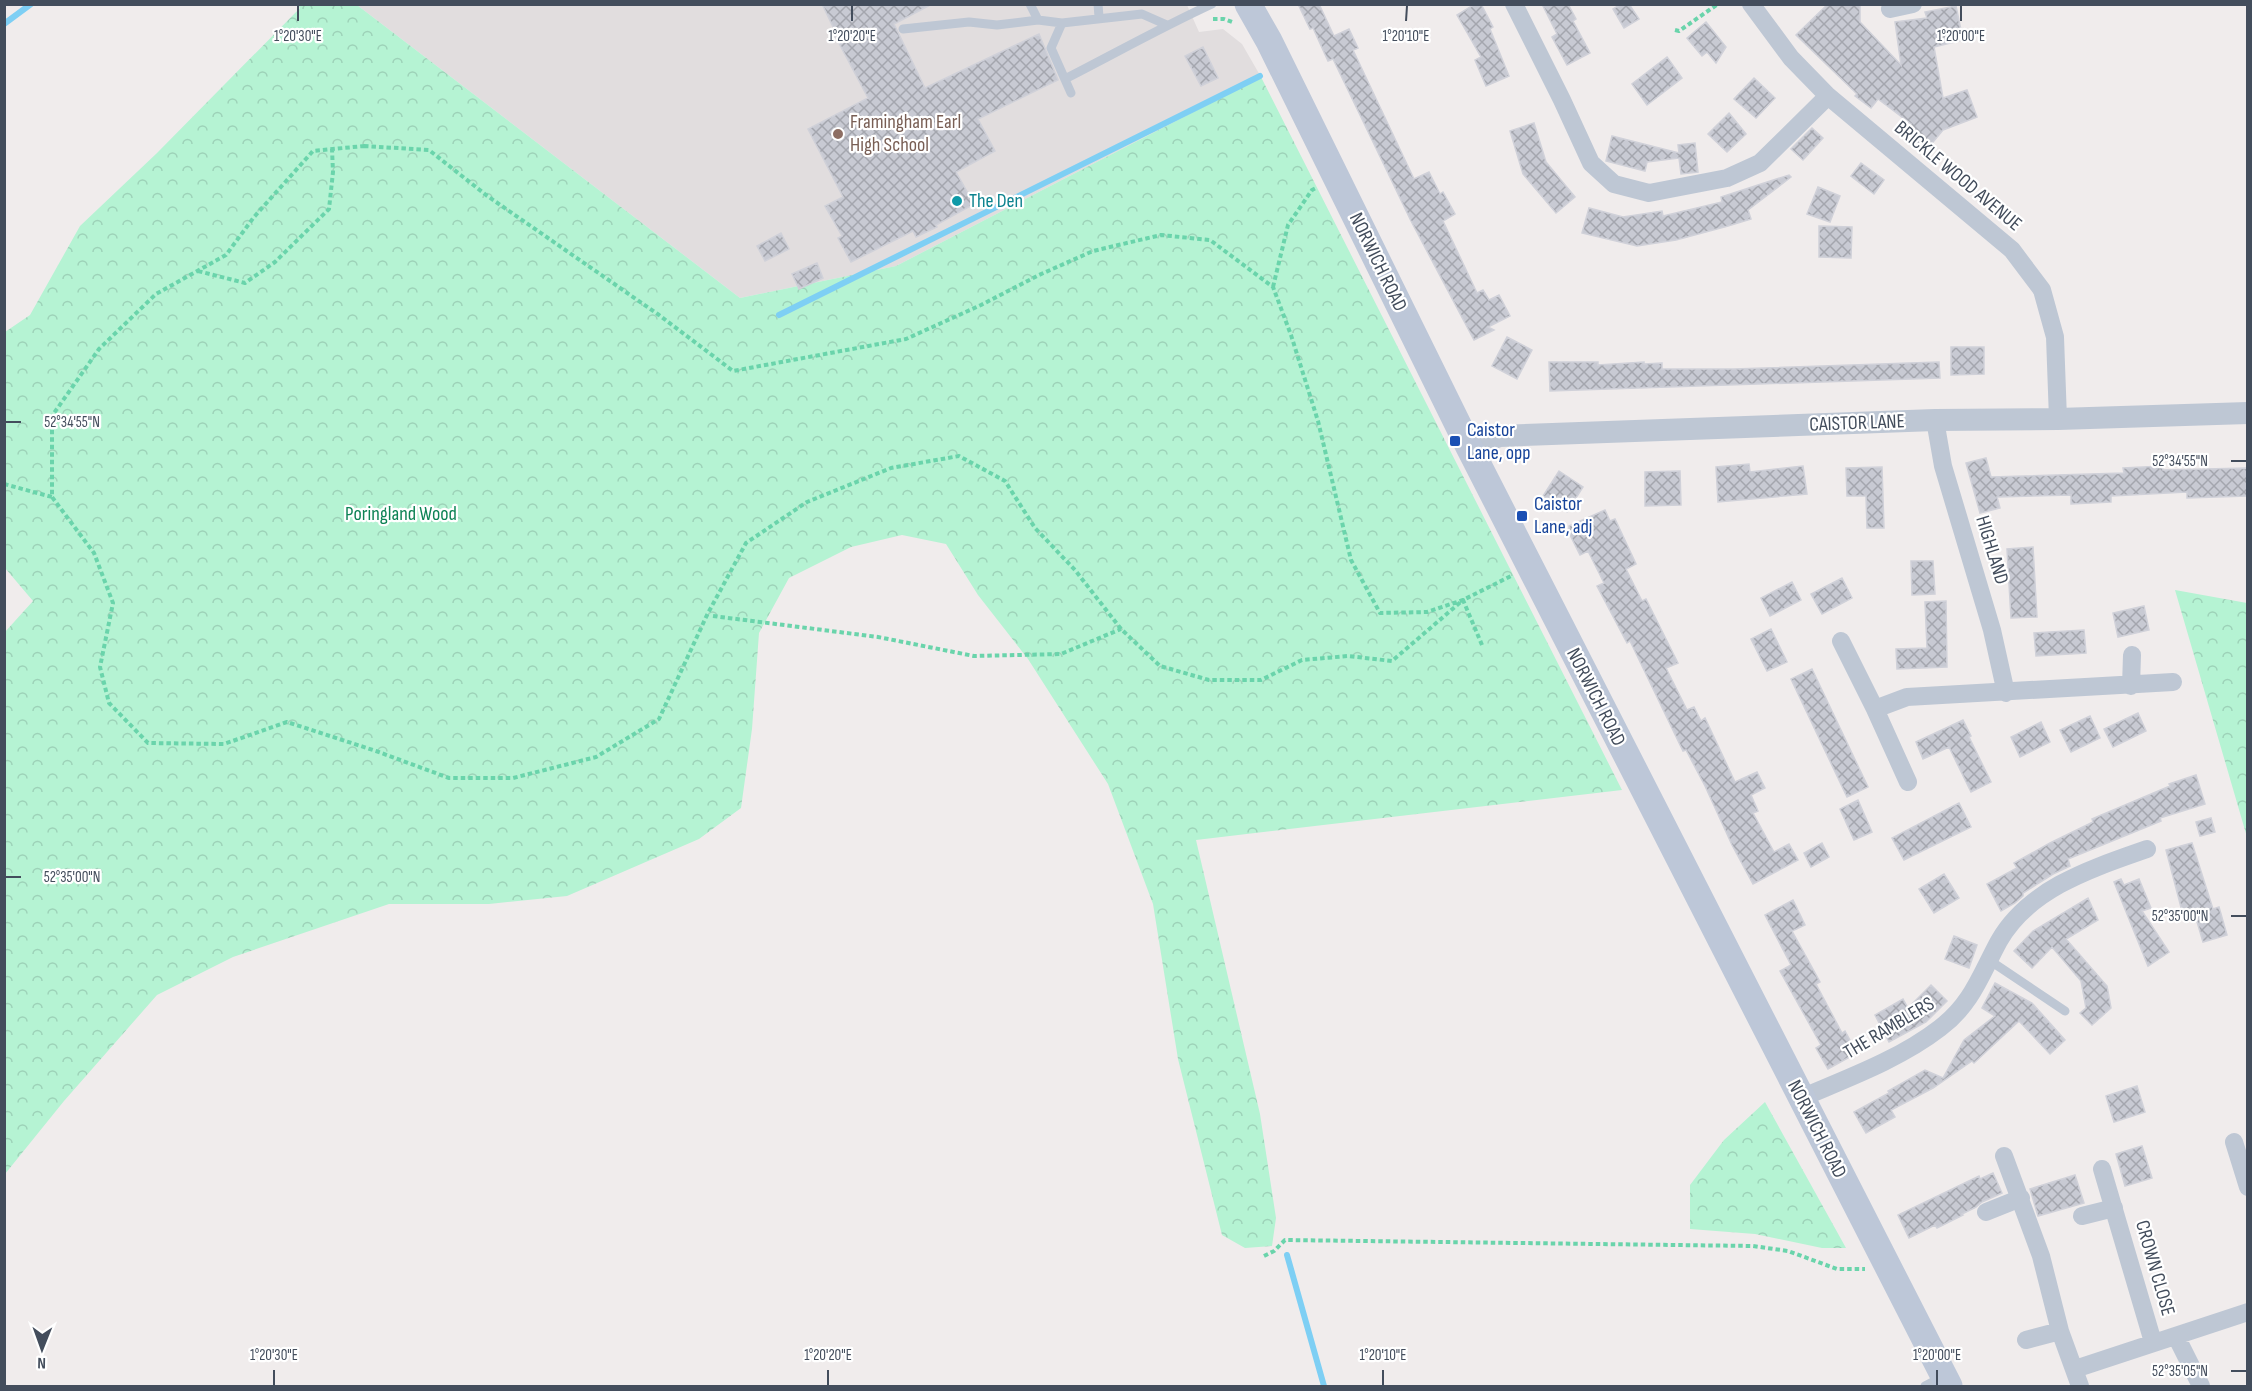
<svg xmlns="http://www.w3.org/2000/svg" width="2252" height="1391" font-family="'Sofia Sans Condensed',sans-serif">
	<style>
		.education { fill: #e1ddde }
		.forest { fill: url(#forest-crowns) }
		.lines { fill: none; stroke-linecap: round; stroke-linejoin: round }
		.stream { stroke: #7ecff4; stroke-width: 6 }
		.building { fill: url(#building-cross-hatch); stroke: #d0d1d9; stroke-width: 1.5 }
		.path { stroke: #6ad4ab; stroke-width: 4; stroke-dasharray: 4.5 3; stroke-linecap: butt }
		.service { stroke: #bec7d4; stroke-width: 9 }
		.minor { stroke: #bec7d4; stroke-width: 18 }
		.tertiary { stroke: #bec7d4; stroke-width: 22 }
		.secondary { stroke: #bdc7d8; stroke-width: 27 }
		.ticks { fill: none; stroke: #434d5c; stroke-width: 2 }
		.education-dot { fill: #8d6e63; stroke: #fff; stroke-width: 2 }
		.culture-dot { fill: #0f9aa8; stroke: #fff; stroke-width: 2 }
		.transit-dot { fill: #1a4fb4; stroke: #fff; stroke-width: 2 }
		.labels { text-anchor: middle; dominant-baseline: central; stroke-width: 4.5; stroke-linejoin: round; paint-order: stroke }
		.education-label { font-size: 20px; fill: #785e54; stroke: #fff; text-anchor: start }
		.street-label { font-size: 20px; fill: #434d5c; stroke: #fff }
		.culture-label { font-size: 20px; fill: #0d838f; stroke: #fff; text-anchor: start }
		.transit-label { font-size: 20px; fill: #164399; stroke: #fff; text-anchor: start }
		.park-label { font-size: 20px; fill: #0d8355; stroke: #fff }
		.ticks-label { font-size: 15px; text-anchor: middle; fill: #434d5c; stroke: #fff; stroke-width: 4.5; stroke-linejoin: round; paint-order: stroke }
	</style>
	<defs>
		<pattern id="forest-crowns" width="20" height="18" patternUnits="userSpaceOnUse" patternTransform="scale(1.5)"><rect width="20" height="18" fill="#b5f3d3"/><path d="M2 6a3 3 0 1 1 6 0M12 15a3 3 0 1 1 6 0" fill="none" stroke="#9dd2b8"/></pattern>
		<pattern id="building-cross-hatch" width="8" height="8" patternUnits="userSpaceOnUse" patternTransform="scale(1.5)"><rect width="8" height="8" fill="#c8cad3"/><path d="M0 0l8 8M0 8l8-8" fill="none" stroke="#a4a6ae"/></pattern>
	</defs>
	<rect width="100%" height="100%" fill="#f0ecec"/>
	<path class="education" d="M 357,5 L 1187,5 L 1199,32 L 1223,29 L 1242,44 L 1261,77 L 896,266 L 740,298 Z"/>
	<path class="forest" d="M 297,5 L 357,5 L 740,298 L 896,266 L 1261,77 L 1622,790 L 1196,840 L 1260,1114 L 1276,1218 L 1272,1246 L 1245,1248 L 1222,1235 L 1178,1059 L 1153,904 L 1108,784 L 1028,659 L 978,595 L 946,544 L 902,535 L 851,547 L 789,578 L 759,633 L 752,729 L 741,808 L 699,839 L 567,896 L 489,904 L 389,904 L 233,957 L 157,995 L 64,1101 L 5,1174 L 5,632 L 33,601 L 5,568 L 5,332 L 30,315 L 80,226 L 157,153 L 300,8 Z
		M 2175,590 L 2247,603 L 2247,840 L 2247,837 Z
		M 1765,1102 L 1846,1248 L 1822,1248 L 1755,1234 L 1690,1229 L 1690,1185 L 1724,1140 Z"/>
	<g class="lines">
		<path class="stream" d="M 4,24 L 31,4
			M 779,315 L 1260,76
			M 1287,1255 L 1324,1386"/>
	</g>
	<path class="building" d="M 822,4 L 932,4 L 894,24 L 925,88 L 1039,34 L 1058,80 L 978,119 L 995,151 L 956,172 L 974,204 L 936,225 L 937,227 L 916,237 L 913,231 L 851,262 L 838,238 L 842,236 L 825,206 L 843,197 L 808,129 L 868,98 L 832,30 L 834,29 Z
		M 1298,4 L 1319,4 L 1334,36 L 1349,29 L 1358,48 L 1353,50 L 1414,179 L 1429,172 L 1440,194 L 1443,192 L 1455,214 L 1443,221 L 1477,293 L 1483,290 L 1489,300 L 1499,295 L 1510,316 L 1488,327 L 1494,330 L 1474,340 L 1411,221 L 1333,59 L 1328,61 L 1313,28 L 1310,29 Z
		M 1475,4 L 1481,4 L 1493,27 L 1490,29 L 1509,76 L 1486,86 L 1475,60 L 1481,57 L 1457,15 Z
		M 1542,4 L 1568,4 L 1576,19 L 1573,21 L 1590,53 L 1567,65 L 1552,37 L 1557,34 Z
		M 1621,4 L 1629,4 L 1639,19 L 1624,28 L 1613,9 Z
		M 1828,4 L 1860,4 L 1860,22 L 1901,65 L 1895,22 L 1927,18 L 1925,12 L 1956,6 L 1963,40 L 1934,47 L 1943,98 L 1967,90 L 1977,117 L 1943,130 L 1924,153 L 1902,136 L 1911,124 L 1878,99 L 1871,108 L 1855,96 L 1857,94 L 1796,35 Z
		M 1706,22 L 1726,47 L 1716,63 L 1707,52 L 1702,56 L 1687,38 Z
		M 1203,47 L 1218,78 L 1201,86 L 1185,56 Z
		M 1667,57 L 1682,78 L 1647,105 L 1632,84 Z
		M 1754,78 L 1775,98 L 1756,118 L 1734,99 Z
		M 1729,113 L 1746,134 L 1727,152 L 1708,134 Z
		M 1534,123 L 1546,162 L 1575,197 L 1556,213 L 1523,174 L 1510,131 Z
		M 1812,128 L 1823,138 L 1803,160 L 1791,149 Z
		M 1612,136 L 1679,153 L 1678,145 L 1695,143 L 1698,172 L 1681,174 L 1679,158 L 1647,162 L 1645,171 L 1606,161 Z
		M 1861,163 L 1884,180 L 1874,194 L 1851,176 Z
		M 1789,175 L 1791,177 L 1748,210 L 1751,219 L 1728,226 L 1676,240 L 1637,246 L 1582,233 L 1589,208 L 1623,217 L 1662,211 L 1663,216 L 1722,202 L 1721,197 Z
		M 1818,187 L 1840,196 L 1830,222 L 1807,214 Z
		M 1819,226 L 1852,227 L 1851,258 L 1819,257 Z
		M 781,233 L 789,249 L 765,261 L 757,246 Z
		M 817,263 L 823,278 L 799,289 L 792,274 Z
		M 1507,337 L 1532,350 L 1517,379 L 1492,366 Z
		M 1951,347 L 1984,347 L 1984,374 L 1951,375 Z
		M 1549,362 L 1598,362 L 1598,365 L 1644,362 L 1644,364 L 1662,363 L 1662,369 L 1734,369 L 1939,362 L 1940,378 L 1550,391 Z
		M 1986,458 L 1991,477 L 2124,473 L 2123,468 L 2163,466 L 2163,470 L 2247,468 L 2247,496 L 2187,498 L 2187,492 L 2111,496 L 2111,502 L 2071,504 L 2071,495 L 1997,497 L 2000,508 L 1980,513 L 1966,463 Z
		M 1749,464 L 1750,472 L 1803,466 L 1807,494 L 1718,502 L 1716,467 Z
		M 1882,467 L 1884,528 L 1867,528 L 1866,496 L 1847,496 L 1846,468 Z
		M 1559,471 L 1583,487 L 1567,512 L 1543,496 Z
		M 1680,471 L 1681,505 L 1645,506 L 1645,472 Z
		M 1605,510 L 1610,521 L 1615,519 L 1636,564 L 1626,569 L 1642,601 L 1646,599 L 1678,663 L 1666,668 L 1687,710 L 1694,707 L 1701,721 L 1705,718 L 1735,782 L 1757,772 L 1765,788 L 1751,795 L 1758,811 L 1753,813 L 1774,852 L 1789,844 L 1798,860 L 1753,884 L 1732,845 L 1705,786 L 1686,750 L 1683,751 L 1630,641 L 1627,643 L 1597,586 L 1604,583 L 1588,551 L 1580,555 L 1569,533 L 1569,526 Z
		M 2033,547 L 2037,617 L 2011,618 L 2007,549 Z
		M 1911,561 L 1933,561 L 1935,594 L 1912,595 Z
		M 1842,578 L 1852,598 L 1822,614 L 1811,594 Z
		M 1792,582 L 1801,600 L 1770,616 L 1761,598 Z
		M 1946,601 L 1947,667 L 1897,669 L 1896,649 L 1927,648 L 1925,602 Z
		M 2144,606 L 2149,630 L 2118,637 L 2113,613 Z
		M 1771,629 L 1787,662 L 1767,671 L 1751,639 Z
		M 2084,630 L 2086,653 L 2036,656 L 2034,633 Z
		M 1812,669 L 1868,787 L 1847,797 L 1791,679 Z
		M 2138,713 L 2146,731 L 2113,747 L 2104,729 Z
		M 2090,716 L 2100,738 L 2071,752 L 2060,730 Z
		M 1963,720 L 1971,736 L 1969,737 L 1991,782 L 1971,792 L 1949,747 L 1923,759 L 1916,742 Z
		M 2041,722 L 2050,742 L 2020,757 L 2011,737 Z
		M 2196,775 L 2205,804 L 2160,818 L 2161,821 L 2068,859 L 2070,866 L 2053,874 L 2023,893 L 2023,896 L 2015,903 L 2001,911 L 1987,884 L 2017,868 L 2014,863 L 2050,843 L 2093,822 L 2092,819 L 2170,786 L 2169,784 Z
		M 1858,800 L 1872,832 L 1854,840 L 1840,809 Z
		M 1959,803 L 1971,827 L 1904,860 L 1892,838 Z
		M 2211,818 L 2215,832 L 2200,836 L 2196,822 Z
		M 1822,843 L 1829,857 L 1811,867 L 1804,853 Z
		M 2192,843 L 2213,909 L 2219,907 L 2227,935 L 2203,942 L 2193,908 L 2182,911 L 2166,850 Z
		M 1944,874 L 1959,898 L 1934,913 L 1919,889 Z
		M 2121,879 L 2124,885 L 2139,879 L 2151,908 L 2142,911 L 2169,952 L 2148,966 L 2114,882 Z
		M 2088,898 L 2098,920 L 2066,939 L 2107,986 L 2111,1008 L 2092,1025 L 2080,1013 L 2086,1008 L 2081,981 L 2052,947 L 2032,968 L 2014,951 L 2033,931 Z
		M 1793,900 L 1805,925 L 1792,931 L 1820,982 L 1816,984 L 1842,1033 L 1845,1031 L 1857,1053 L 1828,1069 L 1816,1048 L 1821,1045 L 1780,971 L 1791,965 L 1765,915 Z
		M 1954,936 L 1977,945 L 1969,968 L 1945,959 Z
		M 1995,983 L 2032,1003 L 2065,1040 L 2050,1054 L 2019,1021 L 1974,1063 L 1972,1061 L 1933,1088 L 1891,1110 L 1895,1117 L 1866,1133 L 1854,1112 L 1889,1093 L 1888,1091 L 1925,1070 L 1943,1078 L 1964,1040 L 1995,1016 L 1982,1008 Z
		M 1931,985 L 1947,1001 L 1926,1022 L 1889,1042 L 1875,1015 L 1903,999 L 1908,1008 Z
		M 2137,1086 L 2145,1112 L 2114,1122 L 2106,1096 Z
		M 2142,1146 L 2152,1178 L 2125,1186 L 2116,1154 Z
		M 1993,1173 L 2002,1193 L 1982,1202 L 1976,1207 L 1962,1214 L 1963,1215 L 1937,1228 L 1935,1225 L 1909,1238 L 1898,1215 L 1979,1176 L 1980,1179 Z
		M 2075,1175 L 2084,1203 L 2038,1216 L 2030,1189 Z"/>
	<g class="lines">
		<path class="path" d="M 1213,19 L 1224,19 L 1232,22
			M 1675,30 L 1679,31 L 1718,4
			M 364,146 L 429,150 L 486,195 L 659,315 L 733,371 L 906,339 L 981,305 L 1039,275 L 1093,251 L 1161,235 L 1210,240 L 1273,287 L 1291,335 L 1318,421 L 1351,560 L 1380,613 L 1427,612 L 1463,600 L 1392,661 L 1348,656 L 1302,660 L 1261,680 L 1209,680 L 1160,666 L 1121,629 L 1075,570 L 1035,528 L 1005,481 L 959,456 L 891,468 L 807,502 L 746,543 L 707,615 L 659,719 L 596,757 L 513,778 L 449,778 L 376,751 L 287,722 L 224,744 L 148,743 L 109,703 L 100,667 L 113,603 L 94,553 L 52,497 L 52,416 L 99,349 L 156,294 L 226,255 L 254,217 L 313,151 Z
			M 198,271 L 245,283 L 275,262 L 329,209 L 333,172 L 332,149
			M 1273,287 L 1288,225 L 1312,190 L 1316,188
			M 4,484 L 52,497
			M 713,616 L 878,637 L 974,656 L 1061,654 L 1121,629
			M 1482,645 L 1463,600 L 1511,576
			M 1264,1256 L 1274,1251 L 1285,1240 L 1753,1246 L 1788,1251 L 1837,1269 L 1865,1269"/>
		<path class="service" d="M 1030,4 L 1038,20
			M 1098,4 L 1099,17
			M 903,29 L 969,22 L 997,25 L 1038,20 L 1062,23
			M 1065,79 C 1114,54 1162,27 1212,4
			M 1071,93 L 1051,48 L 1062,23 L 1142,14 L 1167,25
			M 1989,960 L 2065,1011
			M 1925,1386 L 1942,1377"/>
		<path class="minor" d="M 1514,4 L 1562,100 L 1591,163 L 1614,184 L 1649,193 L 1727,178 L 1760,163 L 1828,96
			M 1751,4 L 1791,58 L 1828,96 L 2012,250 L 2042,290 L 2055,337 L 2058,419
			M 1890,9 L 1913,4
			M 1935,420 L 1943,466 L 1992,630 L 2006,693
			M 1841,641 L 1875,709 L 1907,697 L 2173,682
			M 2131,686 L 2132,655
			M 1875,709 L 1908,782
			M 1801,1098 C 1848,1078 1900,1059 1940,1028 C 1972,1004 1981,974 1999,941 C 2029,888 2093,868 2147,849
			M 2234,1142 L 2248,1187
			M 2004,1156 L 2041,1256 L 2060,1331 L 2080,1386
			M 2102,1169 L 2153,1342
			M 1986,1212 L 2021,1198
			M 2082,1216 L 2114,1208
			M 2176,1336 L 2201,1386
			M 2026,1340 L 2060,1331
			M 2075,1369 L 2248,1312"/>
		<path class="tertiary" d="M 1469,447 L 1500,436 L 1935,420 L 2058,419 L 2248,413"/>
		<path class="secondary" d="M 1248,4 L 1269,41 L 1469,447 L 1949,1386"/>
	</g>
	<path class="ticks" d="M 298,21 L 298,6M 852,21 L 852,6M 1406,21 L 1407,6M 1961,21 L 1961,6M 6,422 L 21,422M 2231,461 L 2246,461M 6,877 L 21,877M 2231,916 L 2246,916M 2231,1371 L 2246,1371M 274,1385 L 274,1370M 828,1385 L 828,1370M 1383,1385 L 1383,1370M 1937,1385 L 1937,1370"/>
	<circle class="education-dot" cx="838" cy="134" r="6"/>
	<circle class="culture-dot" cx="957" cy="201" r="6"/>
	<g class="transit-dot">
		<rect x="1449" y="435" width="12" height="12" rx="3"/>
		<rect x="1516" y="510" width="12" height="12" rx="3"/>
	</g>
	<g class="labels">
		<g class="education-label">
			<text x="850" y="122">Framingham Earl<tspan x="850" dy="23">High School</tspan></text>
		</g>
		<g class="street-label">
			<text transform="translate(1958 176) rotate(40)">BRICKLE WOOD AVENUE</text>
			<text transform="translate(1378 262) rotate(64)">NORWICH ROAD</text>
			<text transform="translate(1857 423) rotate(-2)">CAISTOR LANE</text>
			<text transform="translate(1992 550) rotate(73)">HIGHLAND</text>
			<text transform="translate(1596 697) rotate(63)">NORWICH ROAD</text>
			<text transform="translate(1889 1028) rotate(-31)">THE RAMBLERS</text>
			<text transform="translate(1817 1129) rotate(63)">NORWICH ROAD</text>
			<text transform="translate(2155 1268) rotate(74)">CROWN CLOSE</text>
		</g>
		<g class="culture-label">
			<text x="969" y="201">The Den</text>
		</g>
		<g class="transit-label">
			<text x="1467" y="430">Caistor<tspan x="1467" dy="23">Lane, opp</tspan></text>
			<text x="1534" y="504">Caistor<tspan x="1534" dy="23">Lane, adj</tspan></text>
		</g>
		<g class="park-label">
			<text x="401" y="514">Poringland Wood</text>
		</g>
	</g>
	<g class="ticks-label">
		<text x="298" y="41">1°20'30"E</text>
		<text x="852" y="41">1°20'20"E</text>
		<text x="1406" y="41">1°20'10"E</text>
		<text x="1961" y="41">1°20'00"E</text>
		<text x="72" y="427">52°34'55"N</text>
		<text x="2180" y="466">52°34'55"N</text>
		<text x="72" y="882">52°35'00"N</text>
		<text x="2180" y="921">52°35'00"N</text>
		<text x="274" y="1360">1°20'30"E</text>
		<text x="828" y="1360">1°20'20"E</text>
		<text x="1383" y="1360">1°20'10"E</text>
		<text x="1937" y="1360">1°20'00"E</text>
		<text x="2180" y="1376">52°35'05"N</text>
	</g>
	<rect width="2252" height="1391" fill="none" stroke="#434d5c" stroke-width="12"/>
	<g transform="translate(42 1349) rotate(181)" stroke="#ffffff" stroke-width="4.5" paint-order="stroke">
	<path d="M0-4.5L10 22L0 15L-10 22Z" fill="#434d5c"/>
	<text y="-9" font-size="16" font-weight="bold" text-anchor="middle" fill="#434d5c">N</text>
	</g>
</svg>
